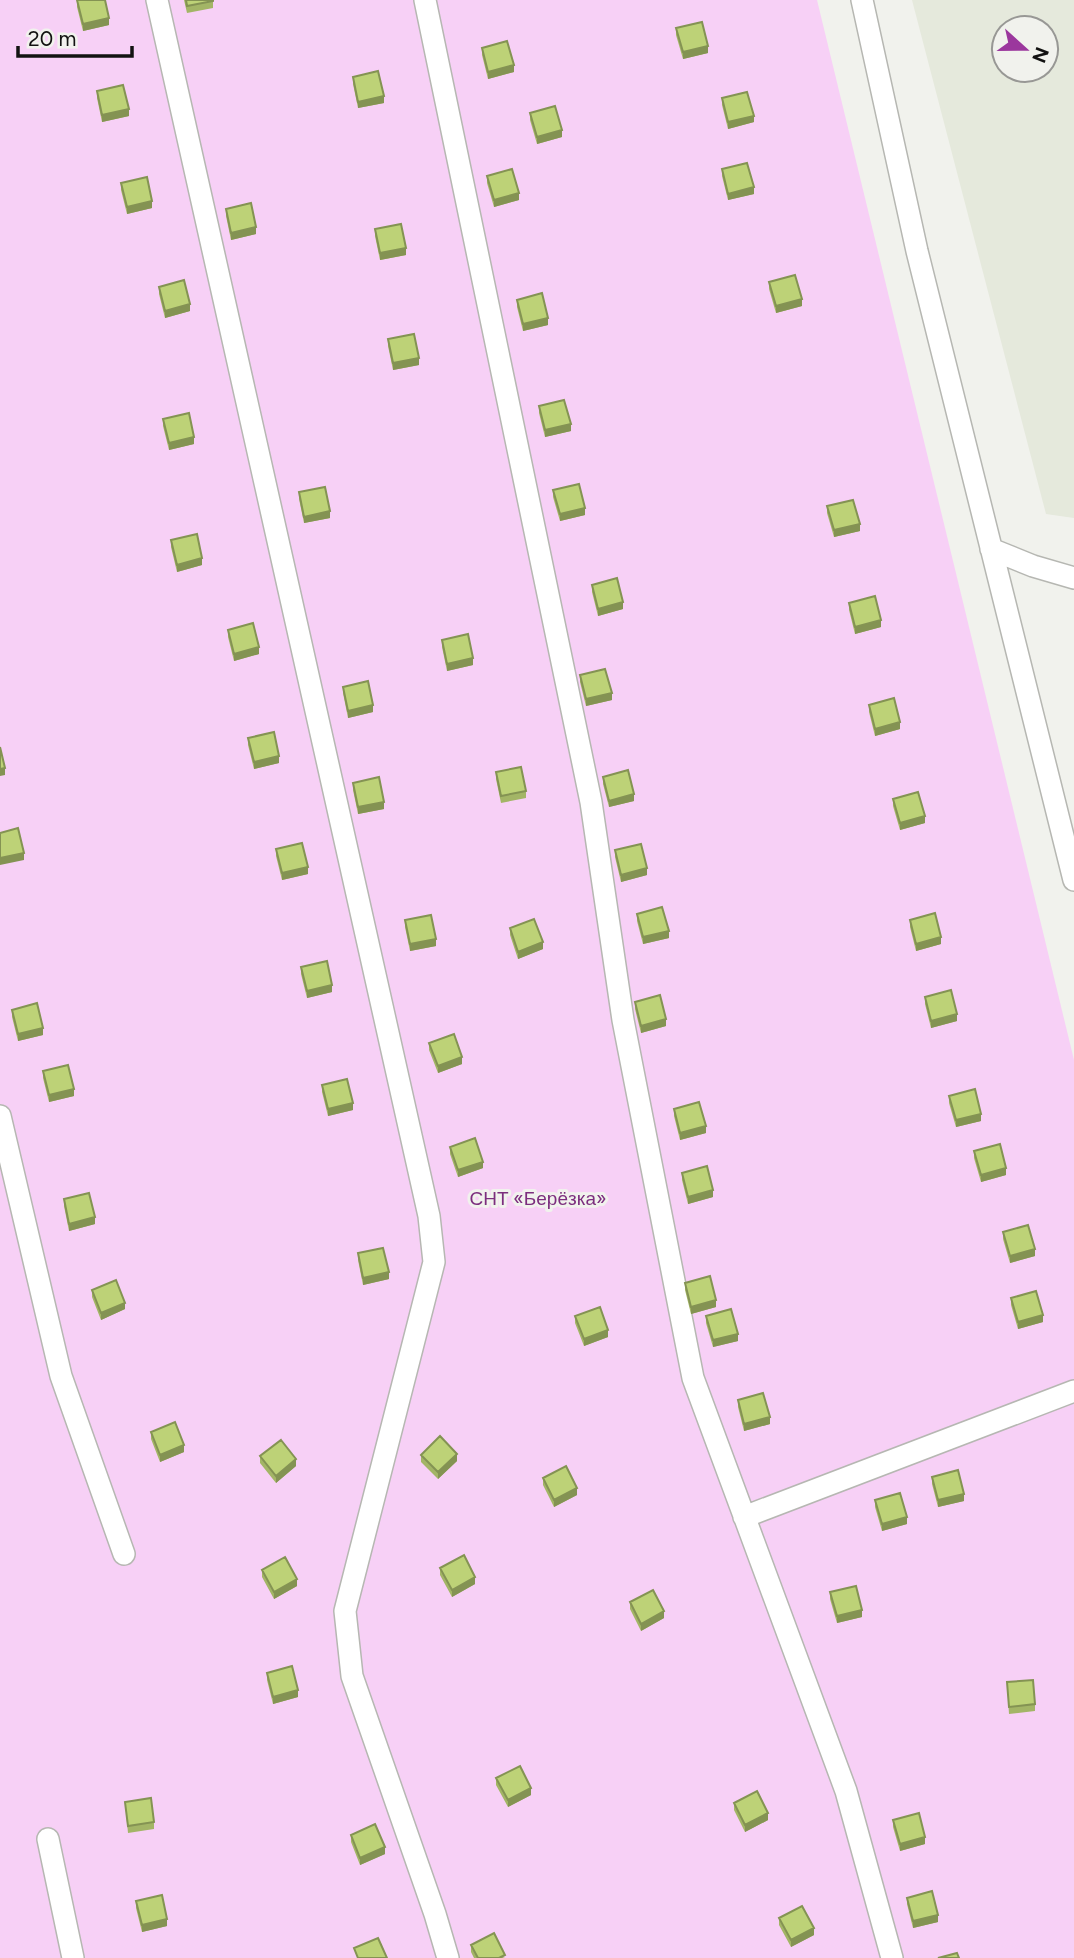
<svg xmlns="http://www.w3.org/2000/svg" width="1074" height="1958" font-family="Figtree,sans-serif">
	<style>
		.built { fill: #e5e9dc; fill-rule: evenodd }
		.green { fill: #f7d0f6 }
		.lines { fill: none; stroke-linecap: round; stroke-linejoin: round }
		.lane-casing { stroke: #b6b7b2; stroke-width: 24 }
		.lane { stroke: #fff; stroke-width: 21 }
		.wall { fill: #a3b566 }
		.shaded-wall { fill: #849353 }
		.building { fill: #bdd277; stroke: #849353; stroke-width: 2 }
		.labels { text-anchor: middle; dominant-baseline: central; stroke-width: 6; stroke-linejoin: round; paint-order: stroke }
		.park-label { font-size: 19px; fill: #7c2e7e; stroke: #f1f2ed }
	</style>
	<rect width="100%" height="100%" fill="#f1f2ed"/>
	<path class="built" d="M 912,0 L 1074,0 L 1074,518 L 1046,514 ZM 1004,28 L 1046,28 L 1046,70 L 1004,70 Z"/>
	<path class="green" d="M 0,0 L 817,0 L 1074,1060 L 1074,1958 L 0,1958 Z"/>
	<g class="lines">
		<g class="lane-casing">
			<path id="lane" d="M 157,0 L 429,1216 L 434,1262 L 345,1611 L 352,1676 L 435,1914 L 448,1958
				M 425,0 L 591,802 L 623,1020 L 693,1378 L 846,1791 L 892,1958
				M 862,0 L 917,251 L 1074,880
				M 991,549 L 1033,566 L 1074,578
				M 0,1116 L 61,1376 L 124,1554
				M 744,1517 L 1074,1391
				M 48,1839 L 73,1958"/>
		</g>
		<use href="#lane" class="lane"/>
	</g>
	<path class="wall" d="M 77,0 L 109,25 L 83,31 L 77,7 Z
		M 184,0 L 213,0 L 213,8 L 187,13 Z
		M 676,28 L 708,53 L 683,59 L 676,35 Z
		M 482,48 L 514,72 L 488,79 L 482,55 Z
		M 353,77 L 384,103 L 358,108 L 353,84 Z
		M 97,91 L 129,116 L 102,122 L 97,98 Z
		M 722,98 L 754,122 L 728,129 L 722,105 Z
		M 530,113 L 562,137 L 537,144 L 530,120 Z
		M 722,169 L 754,194 L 728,200 L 722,176 Z
		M 487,176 L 519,200 L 494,207 L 487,183 Z
		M 121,183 L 152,208 L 127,214 L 121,190 Z
		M 226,209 L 256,234 L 231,240 L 226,216 Z
		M 375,229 L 406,255 L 380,260 L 375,236 Z
		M 769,282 L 802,306 L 776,313 L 769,289 Z
		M 159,287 L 190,311 L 165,318 L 159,294 Z
		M 517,300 L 548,325 L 523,331 L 517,307 Z
		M 388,339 L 419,365 L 393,370 L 388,346 Z
		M 539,406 L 571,431 L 545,437 L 539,413 Z
		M 163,419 L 194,444 L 169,450 L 163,426 Z
		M 553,490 L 585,515 L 560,521 L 553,497 Z
		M 299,492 L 330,518 L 304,523 L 299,499 Z
		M 827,506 L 860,531 L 834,537 L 827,513 Z
		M 171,540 L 202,565 L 177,572 L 171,547 Z
		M 592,585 L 623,609 L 598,616 L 592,592 Z
		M 849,603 L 881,627 L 855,634 L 849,610 Z
		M 228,630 L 259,654 L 234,661 L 228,637 Z
		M 442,640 L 473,665 L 447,671 L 442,647 Z
		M 580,675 L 612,700 L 586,706 L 580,682 Z
		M 343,687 L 373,712 L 348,718 L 343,693 Z
		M 869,705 L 900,729 L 875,736 L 869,712 Z
		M 248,738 L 279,763 L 254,769 L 248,745 Z
		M 496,772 L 526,791 L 526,798 L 501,803 L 496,779 Z
		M 603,777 L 634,801 L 609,807 L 603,784 Z
		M 353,783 L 384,809 L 358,814 L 353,790 Z
		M 893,799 L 925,823 L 900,830 L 893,806 Z
		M 276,849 L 308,874 L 282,880 L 276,856 Z
		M 615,850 L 647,875 L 621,882 L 615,857 Z
		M 637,914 L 669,938 L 643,944 L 637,921 Z
		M 405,920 L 436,946 L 410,951 L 405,927 Z
		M 910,920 L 941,944 L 916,951 L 910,927 Z
		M 510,928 L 543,949 L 518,959 L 510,935 Z
		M 301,967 L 332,992 L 307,998 L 301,974 Z
		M 925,997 L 957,1021 L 931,1028 L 925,1004 Z
		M 635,1002 L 666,1026 L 641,1033 L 635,1009 Z
		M 12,1010 L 43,1035 L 18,1041 L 12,1017 Z
		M 429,1043 L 462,1064 L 438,1073 L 429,1050 Z
		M 43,1071 L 74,1096 L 49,1102 L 43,1078 Z
		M 322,1085 L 353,1110 L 328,1116 L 322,1092 Z
		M 949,1096 L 981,1121 L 956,1127 L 949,1103 Z
		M 674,1109 L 706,1133 L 680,1140 L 674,1116 Z
		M 450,1147 L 483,1168 L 458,1177 L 450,1154 Z
		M 974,1151 L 1006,1175 L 981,1182 L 974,1158 Z
		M 682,1173 L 713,1197 L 688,1204 L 682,1180 Z
		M 64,1199 L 95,1224 L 69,1231 L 64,1206 Z
		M 1003,1232 L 1035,1256 L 1010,1263 L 1003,1239 Z
		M 358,1253 L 389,1279 L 363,1285 L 358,1260 Z
		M 685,1283 L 716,1307 L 691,1314 L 685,1290 Z
		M 92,1290 L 125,1309 L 101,1320 L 92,1297 Z
		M 1011,1298 L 1043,1322 L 1018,1329 L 1011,1305 Z
		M 575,1316 L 608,1337 L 584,1346 L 575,1323 Z
		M 706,1316 L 738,1341 L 713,1347 L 706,1323 Z
		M 738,1400 L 770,1424 L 744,1431 L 738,1407 Z
		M 151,1432 L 184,1452 L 160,1462 L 151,1439 Z
		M 421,1455 L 457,1461 L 438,1479 L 421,1462 Z
		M 260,1456 L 296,1466 L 276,1483 L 260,1463 Z
		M 932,1477 L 964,1501 L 938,1507 L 932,1484 Z
		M 543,1478 L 577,1495 L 554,1507 L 543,1485 Z
		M 875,1500 L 907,1524 L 882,1531 L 875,1507 Z
		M 440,1568 L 475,1584 L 452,1597 L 440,1575 Z
		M 262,1570 L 297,1586 L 274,1599 L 262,1577 Z
		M 830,1592 L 862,1617 L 837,1623 L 830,1599 Z
		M 630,1602 L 664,1618 L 641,1631 L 630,1609 Z
		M 267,1673 L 298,1697 L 273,1704 L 267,1680 Z
		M 1007,1682 L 1035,1704 L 1035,1711 L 1009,1714 Z
		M 496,1778 L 531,1795 L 508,1807 L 496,1785 Z
		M 125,1802 L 154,1822 L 154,1829 L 128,1833 Z
		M 734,1803 L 768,1820 L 745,1832 L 734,1810 Z
		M 893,1820 L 925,1844 L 900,1851 L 893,1827 Z
		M 351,1835 L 385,1854 L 360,1865 L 351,1842 Z
		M 907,1898 L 938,1922 L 913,1928 L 907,1904 Z
		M 136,1901 L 167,1926 L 142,1932 L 136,1908 Z
		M 779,1918 L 814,1935 L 791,1947 L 779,1925 Z
		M 471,1945 L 505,1958 L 474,1958 L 471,1952 Z"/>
	<path class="shaded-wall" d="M 109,18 L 109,25 L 83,31 L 83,24 Z
		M 708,46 L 708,53 L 683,59 L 683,52 Z
		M 514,65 L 514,72 L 488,79 L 488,72 Z
		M 384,96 L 384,103 L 358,108 L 358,102 Z
		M 129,109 L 129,116 L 102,122 L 102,115 Z
		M 754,116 L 754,122 L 728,129 L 728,122 Z
		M 562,130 L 562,137 L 537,144 L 537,137 Z
		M 754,187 L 754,194 L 728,200 L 728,194 Z
		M 519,193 L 519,200 L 494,207 L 494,200 Z
		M 152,201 L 152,208 L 127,214 L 127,207 Z
		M 256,227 L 256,234 L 231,240 L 231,233 Z
		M 406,248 L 406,255 L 380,260 L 380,253 Z
		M 802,299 L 802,306 L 776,313 L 776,306 Z
		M 190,304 L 190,311 L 165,318 L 165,311 Z
		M 548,318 L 548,325 L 523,331 L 523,324 Z
		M 419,358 L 419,365 L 393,370 L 393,363 Z
		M 571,424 L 571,431 L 545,437 L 545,430 Z
		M 194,437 L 194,444 L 169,450 L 169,443 Z
		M 585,508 L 585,515 L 560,521 L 560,514 Z
		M 330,511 L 330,518 L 304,523 L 304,517 Z
		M 860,524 L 860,531 L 834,537 L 834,530 Z
		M 202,558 L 202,565 L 177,572 L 177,565 Z
		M 623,602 L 623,609 L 598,616 L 598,609 Z
		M 881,620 L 881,627 L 855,634 L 855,627 Z
		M 259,647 L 259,654 L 234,661 L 234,654 Z
		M 473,658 L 473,665 L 447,671 L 447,664 Z
		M 612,693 L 612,700 L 586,706 L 586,699 Z
		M 373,705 L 373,712 L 348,718 L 348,711 Z
		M 900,722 L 900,729 L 875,736 L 875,729 Z
		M 279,756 L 279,763 L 254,769 L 254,762 Z
		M 5,768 L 5,775 L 0,776 L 0,769 Z
		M 634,794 L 634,801 L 609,807 L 609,801 Z
		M 384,802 L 384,809 L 358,814 L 358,807 Z
		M 925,816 L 925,823 L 900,830 L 900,823 Z
		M 24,853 L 24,860 L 0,865 L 0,858 Z
		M 308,867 L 308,874 L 282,880 L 282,873 Z
		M 647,868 L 647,875 L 621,882 L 621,875 Z
		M 669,931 L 669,938 L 643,944 L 643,937 Z
		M 941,937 L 941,944 L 916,951 L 916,944 Z
		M 436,939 L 436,946 L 410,951 L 410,944 Z
		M 543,942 L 543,949 L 518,959 L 518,952 Z
		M 332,985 L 332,992 L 307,998 L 307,991 Z
		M 957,1014 L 957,1021 L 931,1028 L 931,1021 Z
		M 666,1019 L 666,1026 L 641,1033 L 641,1026 Z
		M 43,1028 L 43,1035 L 18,1041 L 18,1034 Z
		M 462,1057 L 462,1064 L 438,1073 L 438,1066 Z
		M 74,1089 L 74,1096 L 49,1102 L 49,1095 Z
		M 353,1103 L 353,1110 L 328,1116 L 328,1109 Z
		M 981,1114 L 981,1121 L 956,1127 L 956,1120 Z
		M 706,1126 L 706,1133 L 680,1140 L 680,1133 Z
		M 483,1162 L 483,1168 L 458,1177 L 458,1170 Z
		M 1006,1168 L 1006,1175 L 981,1182 L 981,1175 Z
		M 713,1190 L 713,1197 L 688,1204 L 688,1197 Z
		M 95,1217 L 95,1224 L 69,1231 L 69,1224 Z
		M 1035,1249 L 1035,1256 L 1010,1263 L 1010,1256 Z
		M 389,1272 L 389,1279 L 363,1285 L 363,1278 Z
		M 716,1300 L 716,1307 L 691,1314 L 691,1307 Z
		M 125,1303 L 125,1309 L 101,1320 L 101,1313 Z
		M 1043,1315 L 1043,1322 L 1018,1329 L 1018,1322 Z
		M 608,1330 L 608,1337 L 584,1346 L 584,1339 Z
		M 738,1334 L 738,1341 L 713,1347 L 713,1340 Z
		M 770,1417 L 770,1424 L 744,1431 L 744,1424 Z
		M 184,1445 L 184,1452 L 160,1462 L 160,1455 Z
		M 457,1454 L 457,1461 L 438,1479 L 438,1472 Z
		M 296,1459 L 296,1466 L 276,1483 L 276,1476 Z
		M 577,1488 L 577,1495 L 554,1507 L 554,1500 Z
		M 964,1494 L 964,1501 L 938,1507 L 938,1500 Z
		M 907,1517 L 907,1524 L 882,1531 L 882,1524 Z
		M 475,1577 L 475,1584 L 452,1597 L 452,1590 Z
		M 297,1579 L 297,1586 L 274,1599 L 274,1592 Z
		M 862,1610 L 862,1617 L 837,1623 L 837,1616 Z
		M 664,1611 L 664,1618 L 641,1631 L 641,1624 Z
		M 298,1690 L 298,1697 L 273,1704 L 273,1697 Z
		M 531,1788 L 531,1795 L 508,1807 L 508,1800 Z
		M 768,1813 L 768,1820 L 745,1832 L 745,1825 Z
		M 925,1837 L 925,1844 L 900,1851 L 900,1844 Z
		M 385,1847 L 385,1854 L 360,1865 L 360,1858 Z
		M 938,1915 L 938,1922 L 913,1928 L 913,1921 Z
		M 167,1919 L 167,1926 L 142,1932 L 142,1925 Z
		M 814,1928 L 814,1935 L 791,1947 L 791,1940 Z"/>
	<path class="building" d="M 77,0 L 105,0 L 109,18 L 83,24 Z
		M 186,0 L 213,0 L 213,1 L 187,6 Z
		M 702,22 L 708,46 L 683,52 L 676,28 Z
		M 507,41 L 514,65 L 488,72 L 482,48 Z
		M 378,71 L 384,96 L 358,102 L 353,77 Z
		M 123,85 L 129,109 L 102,115 L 97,91 Z
		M 747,92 L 754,116 L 728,122 L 722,98 Z
		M 555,106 L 562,130 L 537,137 L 530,113 Z
		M 747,163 L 754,187 L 728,194 L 722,169 Z
		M 512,169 L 519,193 L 494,200 L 487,176 Z
		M 147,177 L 152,201 L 127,207 L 121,183 Z
		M 251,203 L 256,227 L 231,233 L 226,209 Z
		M 401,224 L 406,248 L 380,253 L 375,229 Z
		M 795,275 L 802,299 L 776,306 L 769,282 Z
		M 184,280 L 190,304 L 165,311 L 159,287 Z
		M 542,293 L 548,318 L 523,324 L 517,300 Z
		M 414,334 L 419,358 L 393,363 L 388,339 Z
		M 564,400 L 571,424 L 545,430 L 539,406 Z
		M 189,413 L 194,437 L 169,443 L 163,419 Z
		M 579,484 L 585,508 L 560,514 L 553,490 Z
		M 325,487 L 330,511 L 304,517 L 299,492 Z
		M 853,500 L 860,524 L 834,530 L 827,506 Z
		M 197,534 L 202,558 L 177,565 L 171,540 Z
		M 617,578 L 623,602 L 598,609 L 592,585 Z
		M 875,596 L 881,620 L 855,627 L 849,603 Z
		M 253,623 L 259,647 L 234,654 L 228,630 Z
		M 468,634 L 473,658 L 447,664 L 442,640 Z
		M 605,669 L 612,693 L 586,699 L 580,675 Z
		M 368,681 L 373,705 L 348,711 L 343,687 Z
		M 894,698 L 900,722 L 875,729 L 869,705 Z
		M 274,732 L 279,756 L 254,762 L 248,738 Z
		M 0,747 L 5,768 L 0,769 Z
		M 521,767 L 526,791 L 501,796 L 496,772 Z
		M 628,770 L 634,794 L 609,801 L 603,777 Z
		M 379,777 L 384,802 L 358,807 L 353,783 Z
		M 918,792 L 925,816 L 900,823 L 893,799 Z
		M 18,828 L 24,853 L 0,858 L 0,833 Z
		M 302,843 L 308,867 L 282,873 L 276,849 Z
		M 641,844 L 647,868 L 621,875 L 615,850 Z
		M 662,907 L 669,931 L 643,937 L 637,914 Z
		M 935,913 L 941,937 L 916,944 L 910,920 Z
		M 431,915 L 436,939 L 410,944 L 405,920 Z
		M 534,919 L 543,942 L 518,952 L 510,928 Z
		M 327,961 L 332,985 L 307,991 L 301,967 Z
		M 951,990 L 957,1014 L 931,1021 L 925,997 Z
		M 660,995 L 666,1019 L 641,1026 L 635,1002 Z
		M 37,1003 L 43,1028 L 18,1034 L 12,1010 Z
		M 454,1034 L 462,1057 L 438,1066 L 429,1043 Z
		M 68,1065 L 74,1089 L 49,1095 L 43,1071 Z
		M 347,1079 L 353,1103 L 328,1109 L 322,1085 Z
		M 975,1089 L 981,1114 L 956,1120 L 949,1096 Z
		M 699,1102 L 706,1126 L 680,1133 L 674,1109 Z
		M 475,1138 L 483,1162 L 458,1170 L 450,1147 Z
		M 1000,1144 L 1006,1168 L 981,1175 L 974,1151 Z
		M 707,1166 L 713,1190 L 688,1197 L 682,1173 Z
		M 89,1193 L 95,1217 L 69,1224 L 64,1199 Z
		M 1028,1225 L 1035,1249 L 1010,1256 L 1003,1232 Z
		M 383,1248 L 389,1272 L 363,1278 L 358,1253 Z
		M 710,1276 L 716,1300 L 691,1307 L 685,1283 Z
		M 116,1280 L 125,1303 L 101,1313 L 92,1290 Z
		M 1036,1291 L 1043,1315 L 1018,1322 L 1011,1298 Z
		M 600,1307 L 608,1330 L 584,1339 L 575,1316 Z
		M 731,1309 L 738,1334 L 713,1340 L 706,1316 Z
		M 763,1393 L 770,1417 L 744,1424 L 738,1400 Z
		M 175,1422 L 184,1445 L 160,1455 L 151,1432 Z
		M 440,1436 L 457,1454 L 438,1472 L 421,1455 Z
		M 281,1440 L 296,1459 L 276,1476 L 260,1456 Z
		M 566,1466 L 577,1488 L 554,1500 L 543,1478 Z
		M 958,1470 L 964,1494 L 938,1500 L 932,1477 Z
		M 900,1493 L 907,1517 L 882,1524 L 875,1500 Z
		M 464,1555 L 475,1577 L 452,1590 L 440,1568 Z
		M 285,1557 L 297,1579 L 274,1592 L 262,1570 Z
		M 856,1586 L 862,1610 L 837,1616 L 830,1592 Z
		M 653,1590 L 664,1611 L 641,1624 L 630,1602 Z
		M 292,1666 L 298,1690 L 273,1697 L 267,1673 Z
		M 1033,1680 L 1035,1704 L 1009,1707 L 1007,1682 Z
		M 520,1766 L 531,1788 L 508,1800 L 496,1778 Z
		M 757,1791 L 768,1813 L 745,1825 L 734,1803 Z
		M 151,1798 L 154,1822 L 128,1826 L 125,1802 Z
		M 919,1813 L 925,1837 L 900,1844 L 893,1820 Z
		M 375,1824 L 385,1847 L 360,1858 L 351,1835 Z
		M 932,1891 L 938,1915 L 913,1921 L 907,1898 Z
		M 162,1895 L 167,1919 L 142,1925 L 136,1901 Z
		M 802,1906 L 814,1928 L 791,1940 L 779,1918 Z
		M 494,1933 L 505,1955 L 499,1958 L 478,1958 L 471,1945 Z
		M 378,1938 L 387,1958 L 358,1958 L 354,1948 Z
		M 957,1953 L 959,1958 L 938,1958 Z"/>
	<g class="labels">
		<g class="park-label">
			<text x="538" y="1198">СНТ «Берёзка»</text>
		</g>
	</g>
	<g transform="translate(1025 49) rotate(111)"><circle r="33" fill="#f1f2ed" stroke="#989895" stroke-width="2"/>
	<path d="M0-5L12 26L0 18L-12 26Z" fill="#9b379d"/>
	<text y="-10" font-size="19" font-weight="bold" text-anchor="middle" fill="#121211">N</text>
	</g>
	<path d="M18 46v10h114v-10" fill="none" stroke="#121211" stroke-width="3.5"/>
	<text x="28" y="46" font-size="21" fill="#121211" stroke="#f1f2ed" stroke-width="5" paint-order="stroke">20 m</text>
</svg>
